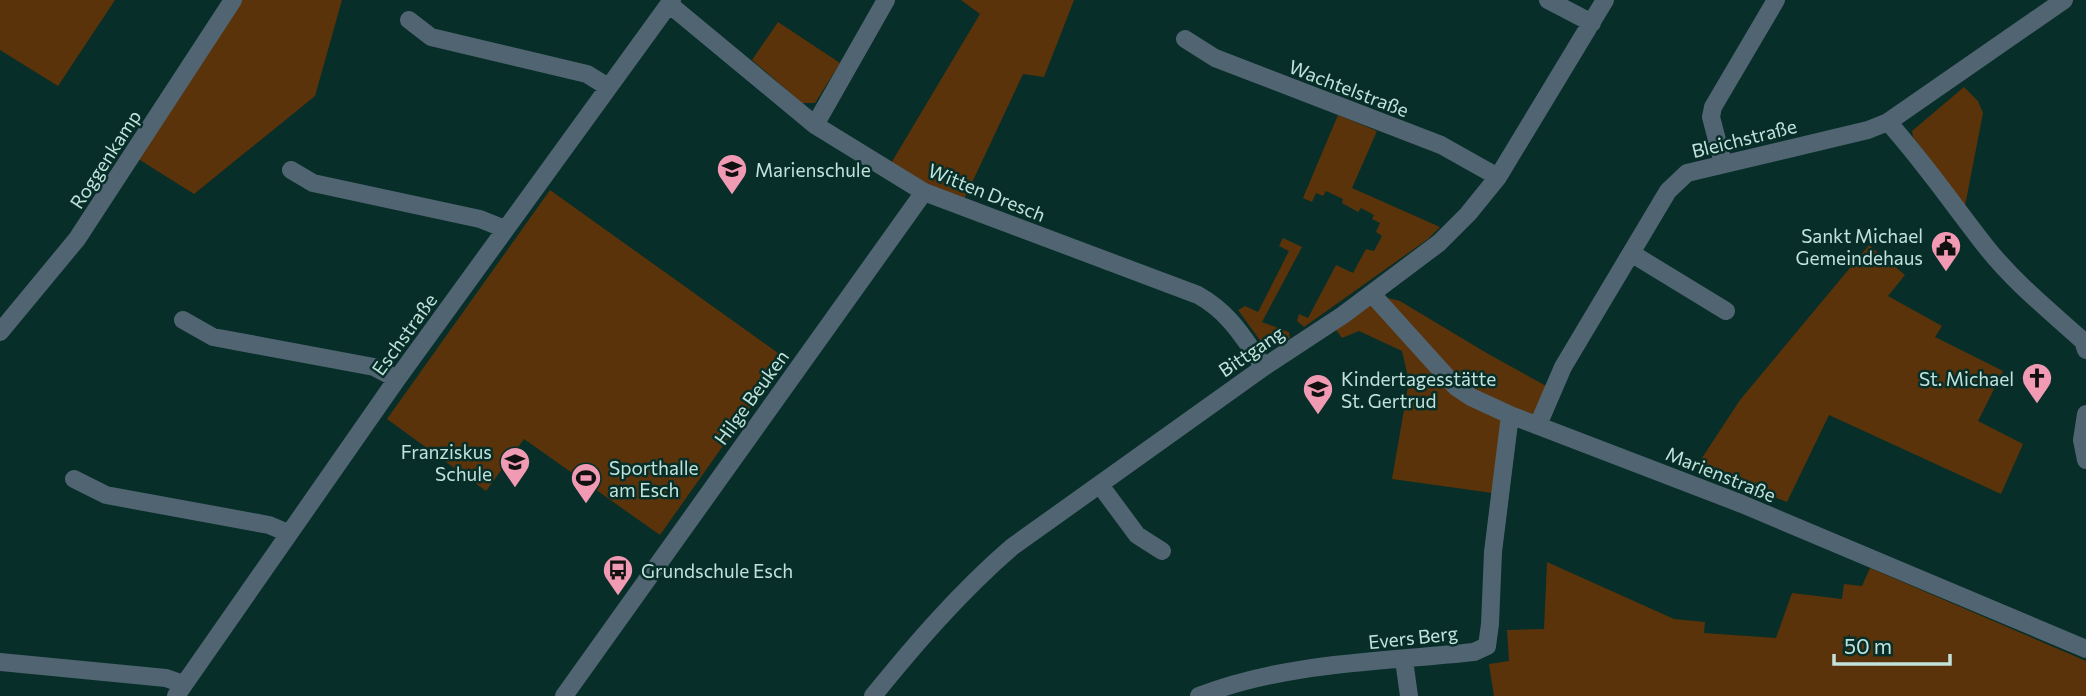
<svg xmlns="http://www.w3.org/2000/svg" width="2086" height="696" font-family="Commissioner,sans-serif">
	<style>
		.green { fill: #5b330a }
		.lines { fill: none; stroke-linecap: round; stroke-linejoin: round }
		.street { stroke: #516472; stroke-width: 18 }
		.labels { text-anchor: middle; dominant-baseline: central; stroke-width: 5; stroke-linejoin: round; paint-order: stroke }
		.street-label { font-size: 19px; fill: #c1e3dc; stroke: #072e28 }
		.poi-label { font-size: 19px; fill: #c1e3dc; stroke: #072e28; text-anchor: start }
	</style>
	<rect width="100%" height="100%" fill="#072e28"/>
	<path class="green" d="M 0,0 L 115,0 L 58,86 L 0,50 Z
		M 233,0 L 342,0 L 315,96 L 194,194 L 132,155 Z
		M 961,0 L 1074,0 L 1044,77 L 1023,74 L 961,206 L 887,170 L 980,14 Z
		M 778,22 L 840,63 L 815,103 L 802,103 L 752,60 Z
		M 1964,87 L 1978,101 L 1983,113 L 1965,206 L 1913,137 L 1912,131 Z
		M 1338,115 L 1377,131 L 1352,188 L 1440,227 L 1428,239 L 1304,327 L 1297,321 L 1299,314 L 1308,318 L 1336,265 L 1353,273 L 1366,249 L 1374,251 L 1382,236 L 1376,232 L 1380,223 L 1372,219 L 1374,215 L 1361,208 L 1358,212 L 1342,203 L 1343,199 L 1326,191 L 1323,196 L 1316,193 L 1312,202 L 1303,198 Z
		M 550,190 L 785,358 L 660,535 L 524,439 L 486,491 L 387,419 Z
		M 1283,238 L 1302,247 L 1262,322 L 1289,332 L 1290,338 L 1270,348 L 1262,343 L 1238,310 L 1245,306 L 1258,312 L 1289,251 L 1279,246 Z
		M 1869,245 L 1905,275 L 1888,296 L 1942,326 L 1935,337 L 2003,371 L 1978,421 L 2023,444 L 2001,494 L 1829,415 L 1787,502 L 1696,467 L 1740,400 Z
		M 1372,294 L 1400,301 L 1490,355 L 1548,387 L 1538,425 L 1511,415 L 1500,494 L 1392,479 L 1409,381 L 1402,351 L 1359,331 L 1342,338 L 1331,323 Z
		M 1547,562 L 1674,619 L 1705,622 L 1704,633 L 1776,638 L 1792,593 L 1842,599 L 1844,584 L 1862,586 L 1870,568 L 2086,661 L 2086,696 L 1494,696 L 1489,664 L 1509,661 L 1507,630 L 1544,629 Z"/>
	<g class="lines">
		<path class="street" d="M 1548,0 L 1592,23
			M 669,4 L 815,125 L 924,192 L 1198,295 C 1230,313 1243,337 1264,367
			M 409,20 L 431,37 L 587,74 L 608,87
			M 1185,39 L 1215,58 L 1441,145 L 1498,177
			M 1888,122 C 1924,162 1954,206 1987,248 C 2015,283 2050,311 2083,341 L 2086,350
			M 815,125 L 886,0
			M 1723,163 L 1711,117 L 1713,107 L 1776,0
			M 291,170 L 313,183 L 480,219 L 505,229
			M 1631,253 L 1726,311
			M 1372,294 L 1456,387 L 1471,397 L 1510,415 L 1742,504 L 2086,649
			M 183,320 L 213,337 L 374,367 L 397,379
			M 0,332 L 77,239 L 233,0
			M 2086,414 L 2082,440 L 2086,460
			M 1538,425 L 1563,367 L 1668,191 L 1687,173 L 1868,130 L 1888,122 L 2064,0
			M 74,479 L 106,495 L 269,525 L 288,533
			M 1100,485 L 1137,535 L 1162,551
			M 1404,660 L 1409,696
			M 0,662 L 166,678 L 183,684
			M 176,696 L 397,379 L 672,0
			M 564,696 L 924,192
			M 873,696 C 916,643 960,592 1012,547 L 1264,367 L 1343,315 L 1439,243 L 1468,214 L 1498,177 L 1605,0
			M 1199,696 C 1286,662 1382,662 1474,652 L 1487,646 L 1490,624 L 1493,552 L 1510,415"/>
	</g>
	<defs>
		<g id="school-pin" transform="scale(1.575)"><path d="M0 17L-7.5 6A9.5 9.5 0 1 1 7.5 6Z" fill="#f19ab3" stroke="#072e28"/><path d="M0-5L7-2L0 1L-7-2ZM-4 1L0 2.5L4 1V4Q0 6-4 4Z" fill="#111"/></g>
		<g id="civic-pin" transform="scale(1.575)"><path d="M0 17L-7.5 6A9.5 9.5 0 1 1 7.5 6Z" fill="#f19ab3" stroke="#072e28"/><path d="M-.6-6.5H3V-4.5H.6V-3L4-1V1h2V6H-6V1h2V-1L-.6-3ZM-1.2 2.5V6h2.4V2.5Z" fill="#111"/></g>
		<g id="church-pin" transform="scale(1.575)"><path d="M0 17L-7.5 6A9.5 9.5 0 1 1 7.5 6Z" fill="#f19ab3" stroke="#072e28"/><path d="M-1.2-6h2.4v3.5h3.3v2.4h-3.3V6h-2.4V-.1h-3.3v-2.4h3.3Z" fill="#111"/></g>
		<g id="stadium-pin" transform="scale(1.575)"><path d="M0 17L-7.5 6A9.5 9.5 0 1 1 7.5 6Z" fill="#f19ab3" stroke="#072e28"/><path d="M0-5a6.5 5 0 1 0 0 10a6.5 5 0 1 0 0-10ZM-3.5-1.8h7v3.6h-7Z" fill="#111"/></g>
		<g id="bus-pin" transform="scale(1.575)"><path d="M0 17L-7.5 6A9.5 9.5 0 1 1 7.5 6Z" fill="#f19ab3" stroke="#072e28"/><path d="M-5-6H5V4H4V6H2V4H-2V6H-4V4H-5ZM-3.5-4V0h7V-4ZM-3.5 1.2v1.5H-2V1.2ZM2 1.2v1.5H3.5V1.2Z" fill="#111"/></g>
	</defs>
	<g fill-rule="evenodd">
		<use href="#school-pin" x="732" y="169"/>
		<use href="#civic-pin" x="1946" y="246"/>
		<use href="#church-pin" x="2037" y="378"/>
		<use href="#school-pin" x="1318" y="389"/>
		<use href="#school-pin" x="515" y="462"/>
		<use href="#stadium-pin" x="586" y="478"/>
		<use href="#bus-pin" x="618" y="570"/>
	</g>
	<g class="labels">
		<g class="street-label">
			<text transform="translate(1349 88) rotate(21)">Wachtelstraße</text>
			<text transform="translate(1744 138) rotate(-14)">Bleichstraße</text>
			<text transform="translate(105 159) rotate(-57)">Roggenkamp</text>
			<text transform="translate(987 192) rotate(22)">Witten Dresch</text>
			<text transform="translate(404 334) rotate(-54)">Eschstraße</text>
			<text transform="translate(1251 351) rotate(-34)">Bittgang</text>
			<text transform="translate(751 397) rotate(-54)">Hilge Beuken</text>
			<text transform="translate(1721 474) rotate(22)">Marienstraße</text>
			<text transform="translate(1413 637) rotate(-6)">Evers Berg</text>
		</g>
		<g class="poi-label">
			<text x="755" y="169">Marienschule</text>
			<text x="1923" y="235" text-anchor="end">Sankt Michael<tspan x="1923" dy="22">Gemeindehaus</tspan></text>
			<text x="1341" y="378">Kindertagesstätte<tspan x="1341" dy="22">St. Gertrud</tspan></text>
			<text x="2014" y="378" text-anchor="end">St. Michael</text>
			<text x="492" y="451" text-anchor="end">Franziskus<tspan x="492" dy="22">Schule</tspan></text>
			<text x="609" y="467">Sporthalle<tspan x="609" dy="22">am Esch</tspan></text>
			<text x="641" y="570">Grundschule Esch</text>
		</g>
	</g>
	<path d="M1834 654v10h116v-10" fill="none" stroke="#c1e3dc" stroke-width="3.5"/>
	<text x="1844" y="654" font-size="21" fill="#c1e3dc" stroke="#072e28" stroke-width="5" paint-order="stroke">50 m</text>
</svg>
